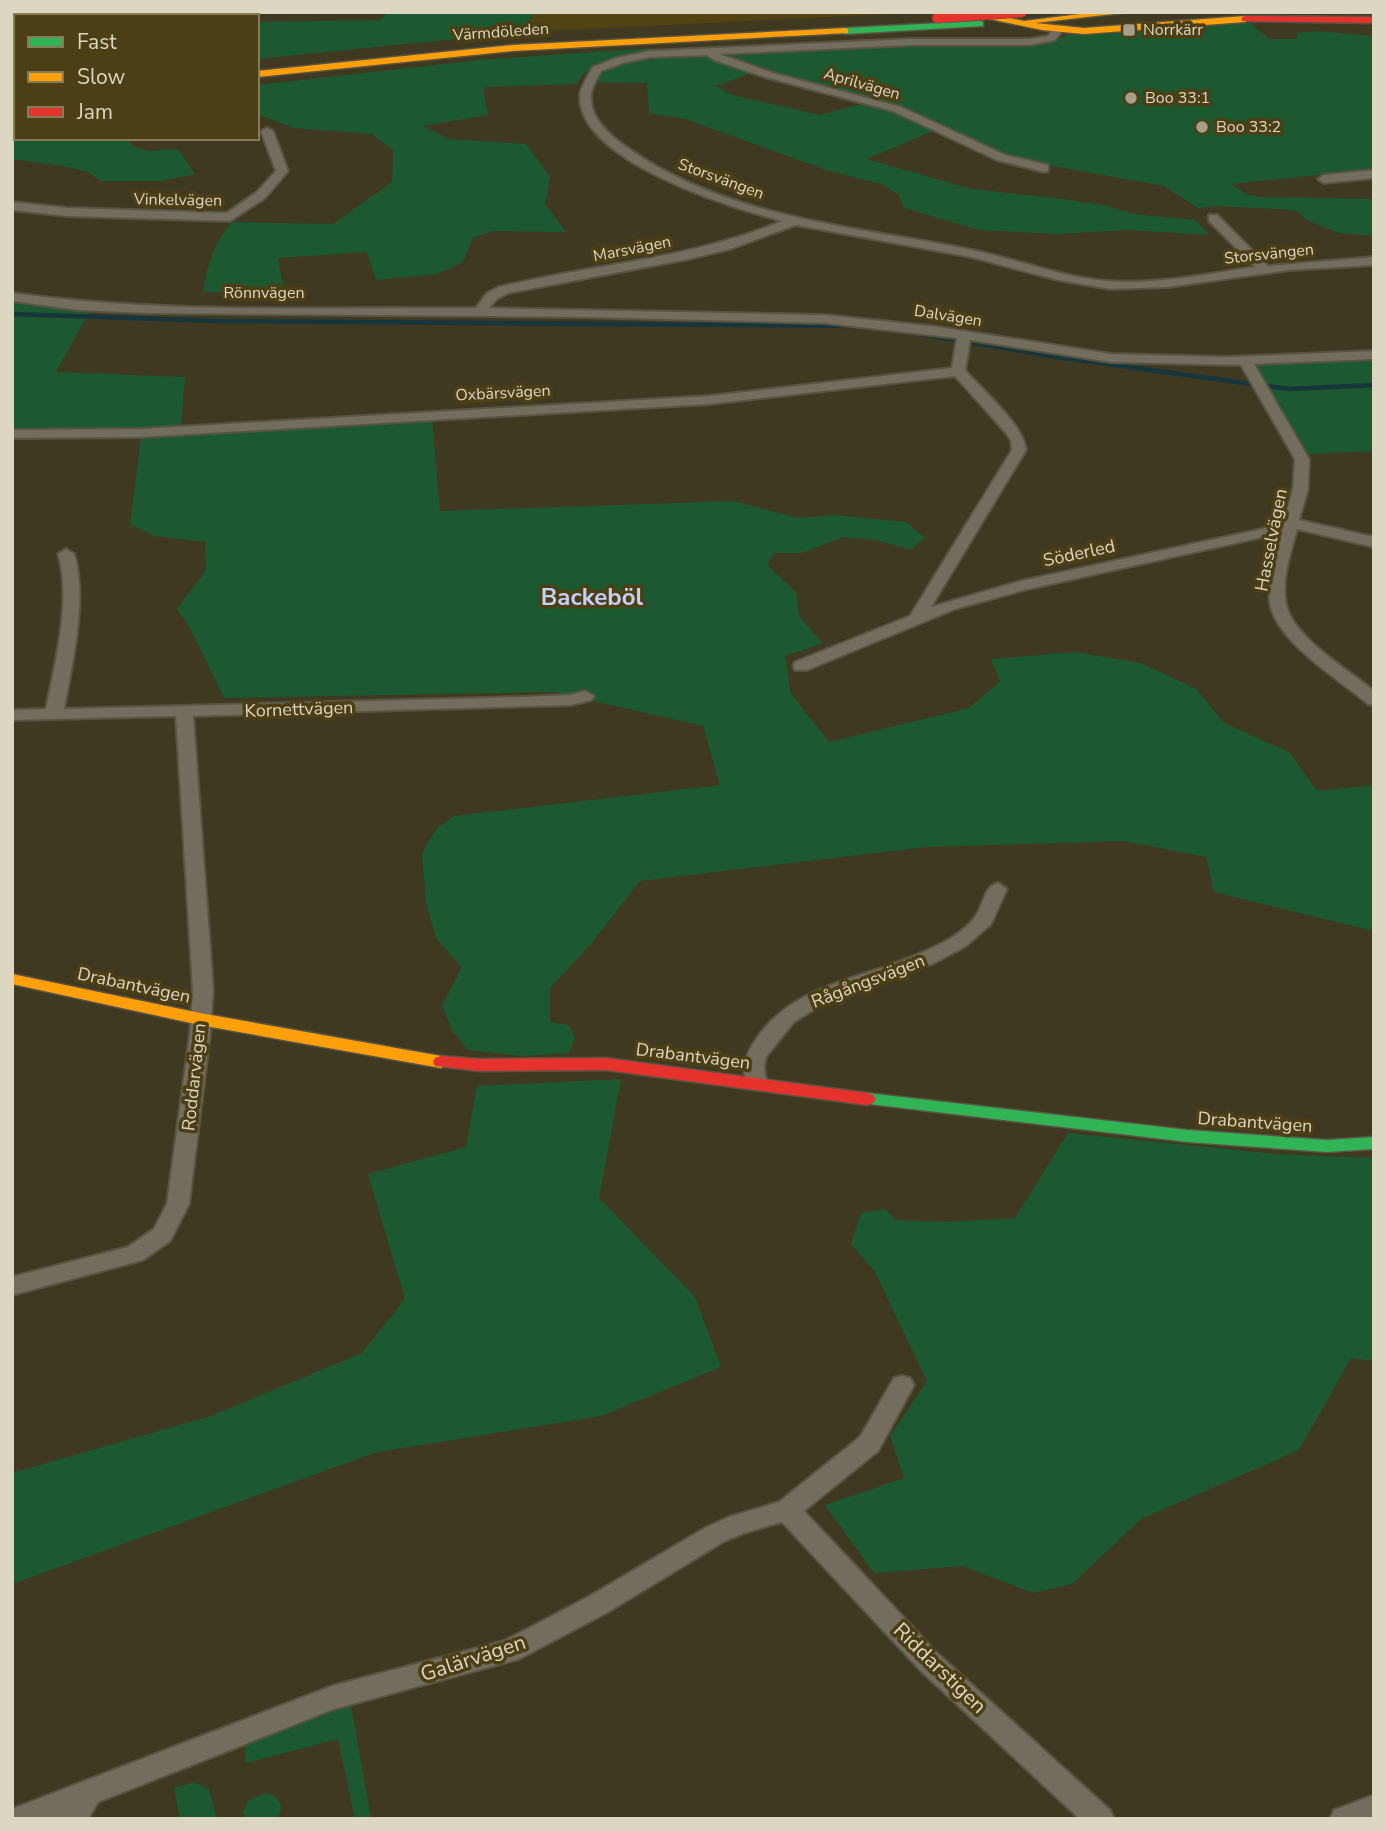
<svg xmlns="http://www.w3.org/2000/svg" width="1386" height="1831" font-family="'Nunito Sans',sans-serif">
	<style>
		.built { fill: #514312 }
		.green { fill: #1c5930 }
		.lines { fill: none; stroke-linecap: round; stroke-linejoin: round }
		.stream { stroke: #17363b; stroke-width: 4.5 }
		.street-casing { stroke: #595442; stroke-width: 4 }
		.fast-casing { stroke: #595442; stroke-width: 3 }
		.slow-casing { stroke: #595442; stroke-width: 3 }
		.jam-casing { stroke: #595442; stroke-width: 3 }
		.street { fill: #726d5d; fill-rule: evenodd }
		.fast { fill: #30b455; fill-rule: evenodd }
		.slow { fill: #ff9f0a; fill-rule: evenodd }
		.jam { fill: #e5322d; fill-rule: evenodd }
		.jam-bridge-casing { stroke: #595442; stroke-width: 11; stroke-linecap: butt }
		.jam-bridge { stroke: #e5322d; stroke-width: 10 }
		.poi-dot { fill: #a69f89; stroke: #4c3f15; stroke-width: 2.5 }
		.labels { text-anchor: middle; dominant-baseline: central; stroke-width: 7; stroke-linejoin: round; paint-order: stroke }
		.far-poi-label { font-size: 16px; fill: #ddd6c0; stroke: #4c3f15; text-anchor: start }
		.far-street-label { font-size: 16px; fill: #ddd6c0; stroke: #4c3f15 }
		.street-label { font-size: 18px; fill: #ddd6c0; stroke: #4c3f15 }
		.near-street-label { font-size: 21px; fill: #ddd6c0; stroke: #4c3f15 }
		.district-label { font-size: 24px; font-weight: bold; fill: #c3d0fa; stroke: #4c3f15 }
	</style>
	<rect width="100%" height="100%" fill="#3f3922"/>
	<path class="built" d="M 534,12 L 930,12 L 524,32 Z"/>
	<path class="green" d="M 12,12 L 125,12 L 132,16 L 16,16 L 16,96 L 12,96 Z
		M 387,12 L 534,12 L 524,32 L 257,59 L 257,22 L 381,20 Z
		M 1249,22 L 1269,39 L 1298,39 L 1296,33 L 1317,31 L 1374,36 L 1374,169 L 1231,184 L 1244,193 L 1259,197 L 1374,199 L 1374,236 L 1339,233 L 1307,220 L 1295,210 L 1216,206 L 1198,208 L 1164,186 L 1025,161 L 991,150 L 905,108 L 767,72 L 721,56 L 722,52 C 785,49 847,46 909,45 C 953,44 1031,53 1068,35 Z
		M 651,48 L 652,51 C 625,56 590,58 577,84 L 483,87 L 488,115 L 423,126 L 449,139 L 526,144 L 550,177 L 545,204 L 566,232 L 494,231 L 473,238 L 463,262 L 437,274 L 376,280 L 367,252 L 278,258 L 284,292 L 203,292 C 207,265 214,242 233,222 L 333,224 L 392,182 L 393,150 L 372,134 L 294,128 L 257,114 L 257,85 L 479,60 Z
		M 706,54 L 752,73 L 716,86 L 732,95 L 820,115 L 864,103 L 892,110 L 936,130 L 866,159 L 972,189 L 1064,199 L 1108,206 L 1134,214 L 1195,220 L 1210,235 L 1127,230 L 1057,234 L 979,230 L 904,208 L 899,195 L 884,185 L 826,170 L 685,119 L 649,113 L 647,83 L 597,82 L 599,72 C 631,52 670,55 706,54 Z
		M 12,123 L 16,123 L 16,138 L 128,138 L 132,146 L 148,151 L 178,149 L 195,174 L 162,181 L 101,181 L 88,172 L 63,166 L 12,159 Z
		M 12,301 L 90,310 L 56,372 L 185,377 L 181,426 L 132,430 L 12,431 Z
		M 1374,357 L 1374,451 L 1307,454 L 1252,362 Z
		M 432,418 L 440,511 L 734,501 L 798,518 L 833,515 L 906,522 L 925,538 L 911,550 L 876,540 L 843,537 L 802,553 L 774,553 L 767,565 L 796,592 L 799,616 L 823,643 L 785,656 L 791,694 L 829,742 L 969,708 L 1000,682 L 991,659 L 1075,652 L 1141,663 L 1196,689 L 1224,723 L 1289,752 L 1317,791 L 1374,785 L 1374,924 L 1369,930 L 1214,892 L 1206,857 L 1124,841 L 926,847 L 640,881 L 590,945 L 550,988 L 550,1022 L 569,1025 L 575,1038 L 569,1053 L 522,1056 L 468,1050 L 453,1032 L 442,1006 L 462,967 L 436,938 L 426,902 L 422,853 L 437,828 L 454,816 L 720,785 L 703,726 L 554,692 L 224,698 L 191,630 L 177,609 L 206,570 L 205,542 L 154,536 L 130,524 L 141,438 Z
		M 621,1079 L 599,1198 L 695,1297 L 721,1367 L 601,1416 L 377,1452 L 12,1584 L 12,1473 L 211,1416 L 362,1353 L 405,1299 L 368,1174 L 466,1147 L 477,1086 Z
		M 1068,1133 L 1278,1154 L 1374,1158 L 1374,1361 L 1351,1358 L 1299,1450 L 1141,1519 L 1072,1584 L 1034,1593 L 962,1566 L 874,1573 L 825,1505 L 904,1478 L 890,1436 L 927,1381 L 875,1272 L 851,1244 L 861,1213 L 885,1209 L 896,1220 L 949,1222 L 1015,1218 Z
		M 351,1705 L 371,1819 L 355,1819 L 338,1739 L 246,1763 L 245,1744 L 284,1726 Z
		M 194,1782 L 209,1789 L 217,1819 L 180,1819 L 174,1788 Z
		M 265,1793 C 280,1795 285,1806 277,1819 L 245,1819 L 243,1812 L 248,1801 Z"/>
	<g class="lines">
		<path class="stream" d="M 12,314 L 218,321 L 855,326
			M 914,333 L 1056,357 L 1289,389 L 1374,385"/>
		<g class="street-casing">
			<path id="street" d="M 1054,28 L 1063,30 L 1055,40 L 1030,45 L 910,45 L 719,54 L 773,73 L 901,107 L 1005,155 L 1048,165 L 1048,171 L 1044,172 L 997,160 L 893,111 L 765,77 L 714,60 L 707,55 L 650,57 L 623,63 L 601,71 C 598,78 591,88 591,95 C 589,119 612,137 629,149 C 728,218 853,226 967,249 C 1014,258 1059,277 1107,281 C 1156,285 1206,274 1255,267 L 1209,221 L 1209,215 L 1217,215 L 1268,266 L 1374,257 L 1374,265 L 1290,270 L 1168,287 L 1110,289 L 1058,280 L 971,257 L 796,225 L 730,249 L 689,259 L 508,293 L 497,299 L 489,308 L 825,315 L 939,327 L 1111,354 L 1227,357 L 1374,351 L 1374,359 L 1254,364 L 1309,459 L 1308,489 L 1299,520 L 1374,537 L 1374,547 L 1297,529 C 1291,552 1281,579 1286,604 C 1292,637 1349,670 1374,691 L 1374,705 L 1368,704 C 1339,679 1276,642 1270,603 C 1266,580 1275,555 1281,533 L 1024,590 L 955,609 L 807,670 L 795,670 L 793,666 L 795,662 L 910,616 L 1012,450 L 1011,440 L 1006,433 L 955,376 L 709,404 L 141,437 L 12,438 L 12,430 L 141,429 L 709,396 L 952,368 L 957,338 L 825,323 L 583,317 L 148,313 L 78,310 L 12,301 L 12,293 C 165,314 322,307 476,308 L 487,293 L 499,287 C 594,264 691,259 782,221 C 732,208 578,161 580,96 C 580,88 589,74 593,67 L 616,58 L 650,51 L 910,39 L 1030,39 L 1048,36 ZM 970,340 L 1111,362 L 1241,365 L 1295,459 L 1293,489 L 1284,521 L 1262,529 L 1021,581 L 931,607 L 1026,450 C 1024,425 982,390 965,370 Z
				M 267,128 L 273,131 L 288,171 L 265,198 L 230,221 L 67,216 L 12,210 L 12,202 L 67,208 L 227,213 L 257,192 L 276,171 L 261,131 Z
				M 1374,170 L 1374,178 L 1324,183 L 1318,179 L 1324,175 Z
				M 66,549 L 74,554 C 88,599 72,662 64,709 L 522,697 L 570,695 L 585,691 L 594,696 L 591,700 L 571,705 L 193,716 L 213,989 L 210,1034 L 189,1204 L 170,1241 L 143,1260 L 12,1295 L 12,1277 L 128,1247 L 154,1229 L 167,1204 L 190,1034 L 193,989 L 176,716 L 12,720 L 12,710 L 46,709 C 55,663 72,599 58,554 Z
				M 998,883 L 1007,889 L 991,924 L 966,946 L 934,963 L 824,1003 L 794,1022 L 766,1057 L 764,1067 L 767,1084 L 764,1089 L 750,1089 C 740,1073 744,1059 753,1044 C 790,983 863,980 923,952 C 941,944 963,934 975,917 C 984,906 983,887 998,883 Z
				M 902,1376 L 910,1378 L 914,1385 L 878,1451 L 804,1511 L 938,1654 L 1110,1810 L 1114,1819 L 1080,1819 L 920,1670 L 782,1522 L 744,1533 L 723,1542 L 608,1612 L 519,1659 L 334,1709 L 98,1802 L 88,1819 L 12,1819 L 12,1809 L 332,1686 L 504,1641 L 590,1596 L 705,1528 L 729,1517 L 779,1502 L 860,1437 L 894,1378 Z
				M 1374,1795 L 1374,1819 L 1330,1819 L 1334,1810 Z"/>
		</g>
		<g class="fast-casing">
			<path id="fast" d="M 980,21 L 983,22 L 983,26 L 845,34 L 841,31 L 845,28 Z
				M 867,1093 L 1188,1130 L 1327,1140 L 1374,1137 L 1374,1149 L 1327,1152 L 1188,1142 L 861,1103 L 858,1099 L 861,1095 Z"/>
		</g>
		<g class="slow-casing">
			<path id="slow" d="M 983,12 L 1024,21 L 1096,12 L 1130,12 L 1035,23 L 1084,28 L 1245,16 L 1249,19 L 1245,22 L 1084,34 L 1042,30 L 980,17 L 980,13 Z
				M 845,28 L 848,29 L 848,33 L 512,51 L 257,77 L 257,71 L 512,45 Z
				M 12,974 L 200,1013 L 441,1056 L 449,1062 L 441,1068 L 200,1025 L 12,984 Z"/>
		</g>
		<g class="jam-casing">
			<path id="jam" d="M 1245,16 L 1374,17 L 1374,23 L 1242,21 L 1242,17 Z
				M 12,109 L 16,109 L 16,115 L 12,115 Z
				M 441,1056 L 479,1059 L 606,1058 L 867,1093 L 873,1095 L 876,1099 L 873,1103 L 867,1105 L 606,1070 L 479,1071 L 435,1066 L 433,1062 L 435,1058 Z"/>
		</g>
		<use href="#street" class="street"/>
		<use href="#fast" class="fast"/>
		<use href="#slow" class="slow"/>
		<use href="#jam" class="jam"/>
		<g class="jam-bridge-casing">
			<path id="jam-bridge" d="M 937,18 L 1022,12"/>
		</g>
		<use href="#jam-bridge" class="jam-bridge"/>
	</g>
	<g class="poi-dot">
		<rect x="1122" y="23" width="14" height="14" rx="3.5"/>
		<circle cx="1131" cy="98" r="7"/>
		<circle cx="1202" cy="127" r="7"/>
	</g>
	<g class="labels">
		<g class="far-poi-label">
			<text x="1143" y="30">Norrkärr</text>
			<text x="1145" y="98">Boo 33:1</text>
			<text x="1216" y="127">Boo 33:2</text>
		</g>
		<g class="far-street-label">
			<text transform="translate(501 32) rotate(-4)">Värmdöleden</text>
			<text transform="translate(862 84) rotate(16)">Aprilvägen</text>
			<text transform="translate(721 179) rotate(20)">Storsvängen</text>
			<text transform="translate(178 200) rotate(1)">Vinkelvägen</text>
			<text transform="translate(632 249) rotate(-11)">Marsvägen</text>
			<text transform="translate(1269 254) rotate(-6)">Storsvängen</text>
			<text x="264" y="293">Rönnvägen</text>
			<text transform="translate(948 316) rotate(9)">Dalvägen</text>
			<text transform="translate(503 393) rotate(-3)">Oxbärsvägen</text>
		</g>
		<g class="street-label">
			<text transform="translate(1271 540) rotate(-79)">Hasselvägen</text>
			<text transform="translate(1079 553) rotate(-12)">Söderled</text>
			<text transform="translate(299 709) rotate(-2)">Kornettvägen</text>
			<text transform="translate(868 981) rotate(-21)">Rågångsvägen</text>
			<text transform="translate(134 985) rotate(12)">Drabantvägen</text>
			<text transform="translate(693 1056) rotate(7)">Drabantvägen</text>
			<text transform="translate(194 1077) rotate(-84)">Roddarvägen</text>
			<text transform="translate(1255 1122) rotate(4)">Drabantvägen</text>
		</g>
		<g class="near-street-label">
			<text transform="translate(473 1658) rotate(-18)">Galärvägen</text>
			<text transform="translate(940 1668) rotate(44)">Riddarstigen</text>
		</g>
		<g class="district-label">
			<text x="592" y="597">Backeböl</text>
		</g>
	</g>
	<rect width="1386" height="1831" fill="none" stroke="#ddd6c0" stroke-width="28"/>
	<rect x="14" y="14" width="245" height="126" fill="#4c3f15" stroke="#867b59" stroke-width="2"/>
	<rect x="28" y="37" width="35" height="10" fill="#30b455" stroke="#867b59" stroke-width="2"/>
	<text x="77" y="49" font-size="21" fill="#ddd6c0">Fast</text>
	<rect x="28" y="72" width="35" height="10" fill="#ff9f0a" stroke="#867b59" stroke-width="2"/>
	<text x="77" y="84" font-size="21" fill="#ddd6c0">Slow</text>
	<rect x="28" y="107" width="35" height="10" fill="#e5322d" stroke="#867b59" stroke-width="2"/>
	<text x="77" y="119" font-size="21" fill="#ddd6c0">Jam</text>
</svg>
